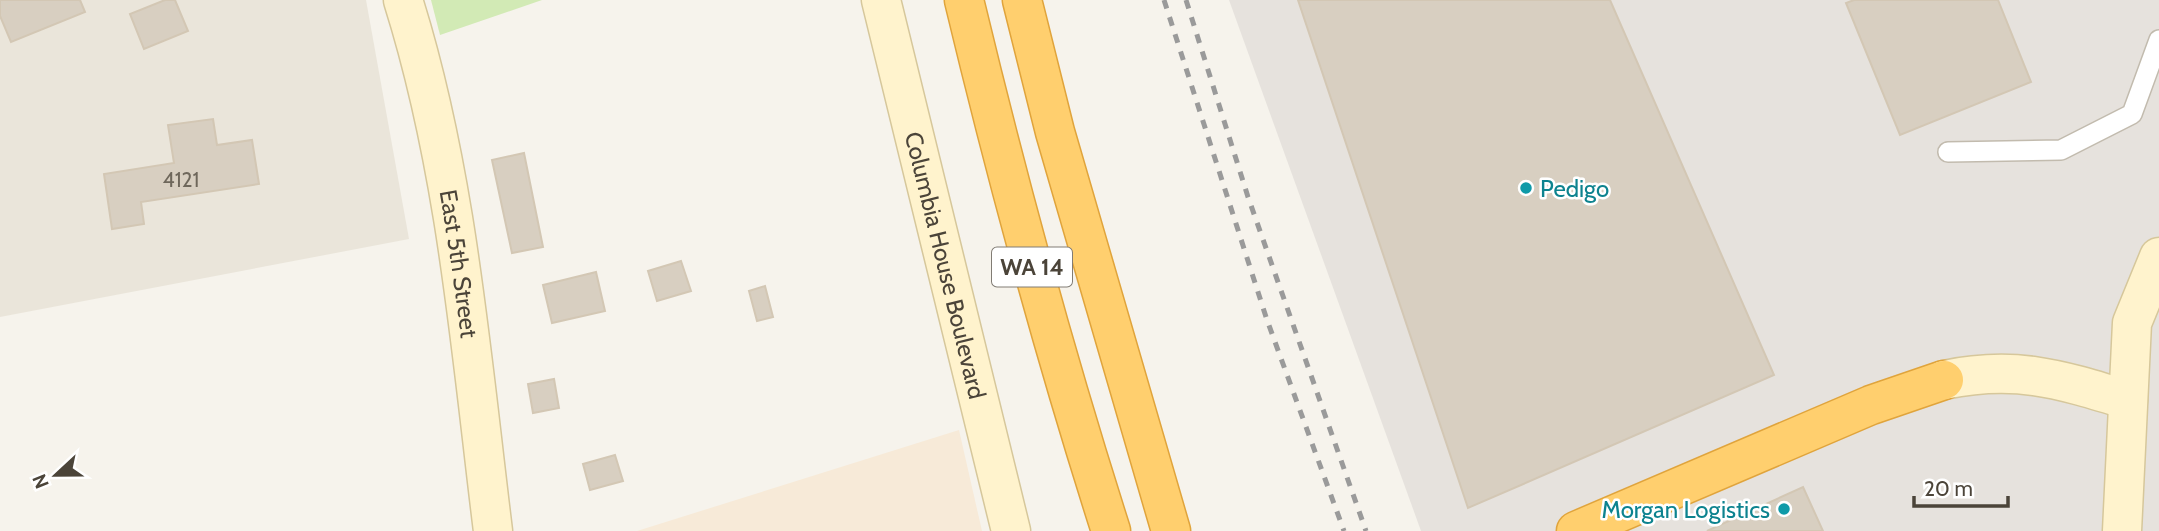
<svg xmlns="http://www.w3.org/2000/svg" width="2159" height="531" font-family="Cabin,sans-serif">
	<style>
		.residential { fill: #eae5da }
		.commercial { fill: #f7ead8 }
		.industrial { fill: #e6e2dd }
		.green { fill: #d2eab5 }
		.building { fill: #d8cfc1; stroke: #d3c7b4; stroke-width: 2 }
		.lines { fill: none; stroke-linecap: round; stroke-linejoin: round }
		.lane-casing { stroke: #c2bbae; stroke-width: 22 }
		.secondary-casing { stroke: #d6c79b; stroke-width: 41 }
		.highway-casing { stroke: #e0a43c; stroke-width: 41 }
		.lane { stroke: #fff; stroke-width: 19 }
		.secondary { stroke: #fff3cd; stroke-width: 38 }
		.highway { stroke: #ffcf6e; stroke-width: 38 }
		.rail { stroke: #9a9a9a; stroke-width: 5; stroke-dasharray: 9 9; stroke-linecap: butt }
		.culture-dot { fill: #0f9aa8; stroke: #fff; stroke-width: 2.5 }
		.labels { text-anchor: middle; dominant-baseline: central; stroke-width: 5; stroke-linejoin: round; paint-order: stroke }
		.number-label { font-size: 21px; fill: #6e675b }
		.shield { fill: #fff; stroke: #817c74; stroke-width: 2 }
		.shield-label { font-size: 23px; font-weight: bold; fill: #4b4439 }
		.culture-label { font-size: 24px; fill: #0d838f; stroke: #fff; text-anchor: start }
		.street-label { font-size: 24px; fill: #4b4439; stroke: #fff }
	</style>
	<rect width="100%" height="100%" fill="#f6f3ec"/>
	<path class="residential" d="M 0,0 L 366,0 L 409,239 L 0,317 Z"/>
	<path class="commercial" d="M 959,430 L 982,531 L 637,531 Z"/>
	<path class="industrial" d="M 1229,0 L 2159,0 L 2159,531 L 1421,531 Z"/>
	<path class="green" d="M 431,0 L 542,0 L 440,35 Z"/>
	<path class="building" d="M 0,0 L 80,0 L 85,12 L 11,42 L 0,16 Z
		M 165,0 L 175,0 L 188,31 L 144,49 L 130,14 Z
		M 1298,0 L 1610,0 L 1774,375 L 1468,508 Z
		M 1854,0 L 1998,0 L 2031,82 L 1900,135 L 1846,3 Z
		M 213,119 L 217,145 L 252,140 L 259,184 L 141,202 L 144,224 L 112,229 L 104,174 L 174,163 L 168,125 Z
		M 524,153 L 543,247 L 512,253 L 492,160 Z
		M 681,261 L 691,291 L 657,301 L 648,271 Z
		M 596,272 L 605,311 L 552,323 L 543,285 Z
		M 765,286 L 773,317 L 757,321 L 749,291 Z
		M 554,379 L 559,408 L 533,413 L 528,384 Z
		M 615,455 L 623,481 L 590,490 L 583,464 Z
		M 1803,487 L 1823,531 L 1707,531 Z"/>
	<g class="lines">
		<g class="lane-casing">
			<path id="lane" d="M 1948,152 L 2061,150 L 2132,114 L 2159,40"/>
		</g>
		<g class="secondary-casing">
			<g id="secondary">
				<path id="s1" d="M 403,0 C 457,171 471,354 493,531"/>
				<path id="s2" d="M 881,0 L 1011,531"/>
				<path d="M 1944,380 C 2016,365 2059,379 2128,400"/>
				<path d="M 2122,531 L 2132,323 L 2159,257"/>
			</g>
		</g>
		<g class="highway-casing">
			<path id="highway" d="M 964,0 C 1007,179 1055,356 1111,531
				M 1022,0 L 1055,132 L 1171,531
				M 1576,531 L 1871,405 L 1944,380"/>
		</g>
		<use href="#lane" class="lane"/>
		<use href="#secondary" class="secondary"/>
		<use href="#highway" class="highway"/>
		<path class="rail" d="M 1164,0 L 1267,320 L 1344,531
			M 1186,0 L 1248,197 L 1366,531"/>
	</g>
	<g class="culture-dot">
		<circle cx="1526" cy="188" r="7"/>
		<circle cx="1784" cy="509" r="7"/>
	</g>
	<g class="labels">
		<g class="number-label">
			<text x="181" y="179">4121</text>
		</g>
		<rect class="shield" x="992" y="247.5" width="80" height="39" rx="5"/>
		<g class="shield-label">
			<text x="1032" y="267">WA 14</text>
		</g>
		<g class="culture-label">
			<text x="1540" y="188">Pedigo</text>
			<text x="1770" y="509" text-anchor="end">Morgan Logistics</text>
		</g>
		<g class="street-label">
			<text stroke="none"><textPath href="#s1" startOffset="270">East 5th Street</textPath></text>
			<text stroke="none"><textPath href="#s2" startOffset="273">Columbia House Boulevard</textPath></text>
		</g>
	</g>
	<g transform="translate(56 475) rotate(248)" stroke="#ffffff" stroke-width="5" paint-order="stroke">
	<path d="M0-5L12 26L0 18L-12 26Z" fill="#4b4439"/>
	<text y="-10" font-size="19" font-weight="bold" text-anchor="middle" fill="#4b4439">N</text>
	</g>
	<path d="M1914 496v10h94v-10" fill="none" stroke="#4b4439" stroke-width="3.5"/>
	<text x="1924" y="496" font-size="21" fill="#4b4439" stroke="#ffffff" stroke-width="5" paint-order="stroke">20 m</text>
</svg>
